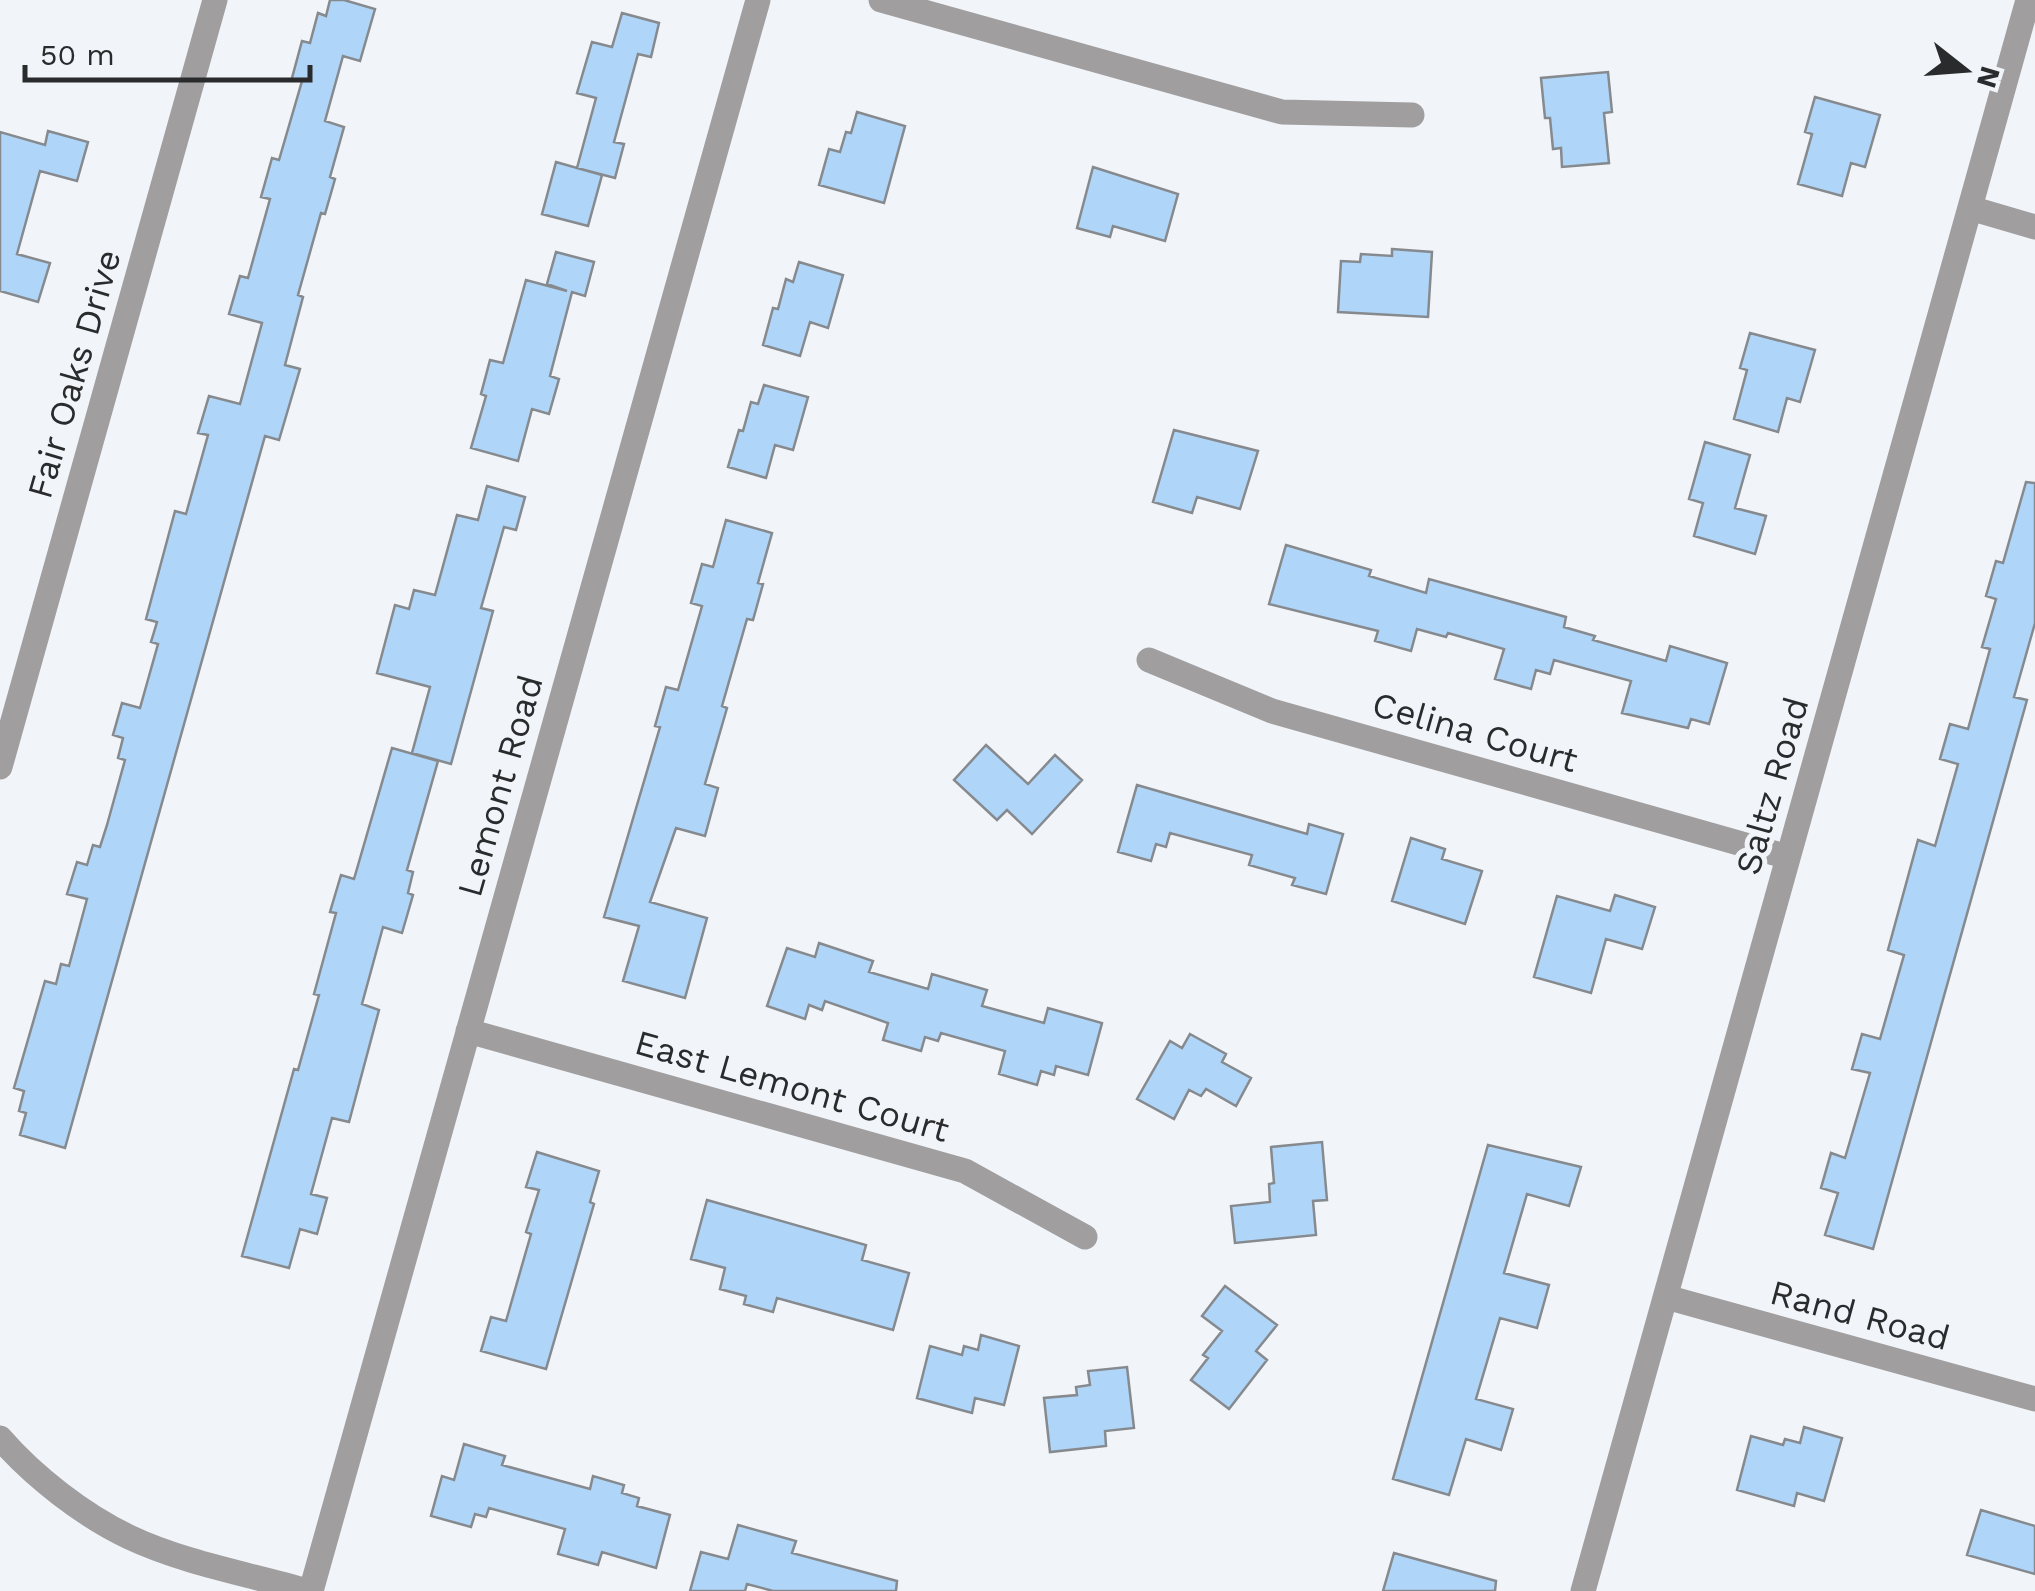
<svg xmlns="http://www.w3.org/2000/svg" width="2035" height="1591" font-family="'Work Sans',sans-serif">
	<style>
		.building { fill: #afd6f9; stroke: #868a8e; stroke-width: 2.5 }
		.lines { fill: none; stroke-linecap: round; stroke-linejoin: round }
		.minor { stroke: #a19e9f; stroke-width: 25 }
		.labels { text-anchor: middle; dominant-baseline: central; stroke-width: 10; stroke-linejoin: round; paint-order: stroke }
		.street-label { font-size: 35px; fill: #2a2b2d; stroke: #f1f5f9 }
	</style>
	<rect width="100%" height="100%" fill="#f1f5f9"/>
	<path class="building" d="M 330,0 L 344,0 L 375,9 L 360,61 L 343,56 L 325,121 L 344,127 L 330,177 L 335,179 L 325,214 L 321,213 L 298,295 L 303,297 L 285,365 L 300,369 L 279,440 L 265,436 L 65,1148 L 20,1135 L 26,1113 L 19,1111 L 24,1091 L 14,1088 L 45,981 L 56,984 L 61,964 L 69,966 L 87,899 L 67,894 L 77,862 L 87,865 L 93,845 L 100,847 L 107,825 L 125,760 L 118,758 L 123,738 L 113,735 L 122,703 L 140,708 L 158,644 L 151,642 L 157,622 L 146,619 L 175,511 L 186,514 L 208,435 L 198,433 L 209,396 L 240,404 L 262,323 L 229,314 L 240,276 L 248,278 L 270,199 L 261,197 L 272,158 L 279,160 L 302,81 L 292,78 L 302,41 L 310,43 L 318,13 L 326,16 Z
		M 622,13 L 659,23 L 651,57 L 638,54 L 614,142 L 624,144 L 615,178 L 577,168 L 596,98 L 577,93 L 592,42 L 612,47 Z
		M 1608,72 L 1612,112 L 1604,113 L 1609,163 L 1562,167 L 1561,148 L 1553,149 L 1550,118 L 1545,118 L 1541,78 Z
		M 1815,97 L 1880,115 L 1865,167 L 1851,163 L 1842,196 L 1798,184 L 1812,134 L 1805,132 Z
		M 857,112 L 905,126 L 884,203 L 819,185 L 829,149 L 840,152 L 846,132 L 851,133 Z
		M 48,131 L 88,142 L 77,181 L 40,171 L 17,254 L 50,263 L 38,302 L 0,291 L 0,132 L 45,145 Z
		M 556,162 L 602,175 L 588,226 L 542,214 Z
		M 1093,167 L 1178,194 L 1165,241 L 1113,226 L 1110,237 L 1077,228 Z
		M 1392,249 L 1432,252 L 1428,317 L 1338,312 L 1341,261 L 1360,262 L 1361,254 L 1392,256 Z
		M 556,252 L 594,262 L 585,296 L 572,292 L 550,376 L 559,379 L 549,414 L 532,409 L 518,461 L 471,448 L 486,396 L 481,394 L 490,360 L 503,363 L 526,280 L 567,291 L 547,284 Z
		M 799,262 L 843,275 L 828,328 L 810,322 L 800,356 L 763,345 L 773,308 L 778,309 L 786,279 L 793,282 Z
		M 1750,333 L 1815,350 L 1800,402 L 1787,398 L 1778,432 L 1734,419 L 1747,370 L 1740,368 Z
		M 764,385 L 808,397 L 793,450 L 775,445 L 766,478 L 728,467 L 739,430 L 743,431 L 751,402 L 758,404 Z
		M 1174,430 L 1258,451 L 1240,509 L 1197,497 L 1192,513 L 1153,502 Z
		M 1705,442 L 1750,455 L 1735,508 L 1766,516 L 1755,554 L 1694,536 L 1703,503 L 1689,499 Z
		M 2026,482 L 2035,483 L 2035,623 L 2014,697 L 2027,700 L 1873,1249 L 1825,1235 L 1838,1193 L 1821,1188 L 1831,1153 L 1845,1158 L 1870,1073 L 1852,1069 L 1862,1034 L 1880,1039 L 1904,955 L 1888,950 L 1918,840 L 1935,846 L 1958,764 L 1940,759 L 1950,724 L 1968,729 L 1990,649 L 1982,647 L 1996,599 L 1986,596 L 1996,561 L 2003,563 Z
		M 487,486 L 525,497 L 516,530 L 504,527 L 481,608 L 493,611 L 451,764 L 412,753 L 430,687 L 377,673 L 395,605 L 409,609 L 414,590 L 435,595 L 457,515 L 478,520 Z
		M 726,520 L 772,533 L 758,583 L 763,584 L 753,620 L 747,619 L 722,706 L 727,708 L 705,784 L 718,788 L 705,836 L 676,828 L 650,902 L 707,918 L 685,998 L 623,981 L 639,926 L 604,917 L 660,727 L 655,726 L 666,687 L 678,690 L 702,606 L 691,603 L 702,564 L 713,567 Z
		M 1286,545 L 1371,570 L 1369,576 L 1426,593 L 1429,579 L 1566,617 L 1564,627 L 1595,636 L 1593,640 L 1666,661 L 1670,646 L 1727,663 L 1709,724 L 1691,719 L 1688,728 L 1622,713 L 1631,681 L 1554,660 L 1550,674 L 1536,670 L 1531,689 L 1495,679 L 1504,649 L 1448,633 L 1446,637 L 1417,629 L 1411,651 L 1375,641 L 1378,631 L 1269,604 Z
		M 986,745 L 1028,784 L 1055,755 L 1082,780 L 1032,834 L 1007,810 L 997,820 L 954,780 Z
		M 392,748 L 438,761 L 407,870 L 413,872 L 408,893 L 413,895 L 402,933 L 383,927 L 362,1004 L 379,1010 L 349,1122 L 332,1118 L 311,1194 L 327,1198 L 317,1234 L 300,1229 L 289,1268 L 242,1256 L 294,1069 L 298,1070 L 319,995 L 314,994 L 336,913 L 330,912 L 341,875 L 354,879 Z
		M 1137,785 L 1307,834 L 1309,824 L 1343,834 L 1326,894 L 1292,885 L 1295,878 L 1249,865 L 1252,855 L 1170,833 L 1166,847 L 1156,844 L 1151,861 L 1118,852 Z
		M 1411,838 L 1445,849 L 1442,859 L 1482,871 L 1465,924 L 1392,901 Z
		M 1615,895 L 1655,907 L 1642,949 L 1606,939 L 1591,993 L 1534,977 L 1557,896 L 1610,911 Z
		M 819,943 L 873,961 L 869,972 L 928,989 L 932,974 L 987,990 L 982,1006 L 1044,1023 L 1048,1008 L 1102,1023 L 1088,1075 L 1056,1066 L 1054,1075 L 1041,1071 L 1037,1085 L 999,1074 L 1005,1051 L 941,1033 L 938,1041 L 925,1037 L 921,1051 L 883,1040 L 888,1023 L 825,1001 L 822,1010 L 809,1005 L 805,1019 L 767,1006 L 787,948 L 815,957 Z
		M 1190,1034 L 1226,1054 L 1222,1062 L 1251,1078 L 1236,1106 L 1206,1089 L 1201,1096 L 1189,1090 L 1174,1119 L 1137,1099 L 1170,1041 L 1182,1048 Z
		M 1322,1142 L 1327,1200 L 1313,1201 L 1316,1235 L 1235,1243 L 1231,1206 L 1270,1202 L 1269,1184 L 1274,1183 L 1271,1147 Z
		M 1488,1145 L 1581,1167 L 1569,1206 L 1527,1194 L 1504,1273 L 1549,1285 L 1537,1328 L 1500,1318 L 1476,1399 L 1513,1409 L 1501,1450 L 1466,1439 L 1449,1495 L 1393,1479 Z
		M 537,1152 L 599,1171 L 590,1202 L 594,1204 L 546,1369 L 481,1351 L 491,1317 L 506,1321 L 531,1234 L 526,1232 L 539,1190 L 526,1187 Z
		M 707,1200 L 866,1245 L 862,1260 L 909,1273 L 893,1330 L 777,1298 L 773,1312 L 744,1304 L 746,1296 L 720,1289 L 725,1268 L 691,1259 Z
		M 1225,1286 L 1277,1325 L 1256,1351 L 1267,1360 L 1229,1409 L 1191,1380 L 1208,1358 L 1203,1355 L 1222,1331 L 1202,1316 Z
		M 981,1335 L 1019,1346 L 1004,1405 L 975,1398 L 972,1413 L 917,1398 L 930,1346 L 962,1355 L 964,1346 L 978,1350 Z
		M 1127,1367 L 1134,1428 L 1105,1431 L 1106,1446 L 1050,1452 L 1044,1398 L 1077,1395 L 1076,1387 L 1090,1385 L 1088,1371 Z
		M 1804,1427 L 1842,1438 L 1824,1501 L 1797,1493 L 1794,1506 L 1737,1490 L 1751,1436 L 1783,1445 L 1785,1439 L 1800,1443 Z
		M 464,1444 L 505,1456 L 502,1465 L 590,1489 L 593,1476 L 624,1485 L 622,1493 L 639,1498 L 637,1506 L 670,1515 L 656,1568 L 602,1552 L 598,1565 L 558,1554 L 565,1529 L 489,1508 L 486,1517 L 475,1514 L 471,1527 L 431,1516 L 442,1476 L 454,1480 Z
		M 1981,1510 L 2035,1526 L 2035,1574 L 1967,1555 Z
		M 738,1525 L 796,1541 L 792,1553 L 897,1581 L 896,1591 L 773,1591 L 747,1584 L 745,1591 L 690,1591 L 701,1552 L 728,1559 Z
		M 1394,1553 L 1496,1581 L 1495,1591 L 1383,1591 Z"/>
	<g class="lines">
		<path class="minor" d="M 881,0 L 1282,112 L 1412,115
			M 1970,208 L 2035,227
			M 1149,660 L 1272,711 L 1788,857
			M 0,767 L 215,0
			M 468,1031 L 965,1171 L 1085,1237
			M 1666,1297 L 2035,1399
			M 0,1438 C 34,1477 83,1515 129,1537 C 184,1563 248,1574 307,1591
			M 311,1591 L 758,0
			M 1583,1591 L 2028,0"/>
	</g>
	<g class="labels">
		<g class="street-label">
			<text transform="translate(74 374) rotate(-74)">Fair Oaks Drive</text>
			<text transform="translate(1475 732) rotate(16)">Celina Court</text>
			<text transform="translate(500 786) rotate(-74)">Lemont Road</text>
			<text transform="translate(1772 786) rotate(-74)">Saltz Road</text>
			<text transform="translate(792 1086) rotate(16)">East Lemont Court</text>
			<text transform="translate(1860 1315) rotate(15)">Rand Road</text>
		</g>
	</g>
	<g transform="translate(1965 70) rotate(107)" stroke="#f1f5f9" stroke-width="8" paint-order="stroke">
	<path d="M0-8L18 38L0 25L-18 38Z" fill="#2a2b2d"/>
	<text y="-15" font-size="28" font-weight="bold" text-anchor="middle" fill="#2a2b2d">N</text>
	</g>
	<path d="M25 65v15h285v-15" fill="none" stroke="#2a2b2d" stroke-width="5"/>
	<text x="40" y="65" font-size="30" fill="#2a2b2d" stroke="#f1f5f9" stroke-width="8" paint-order="stroke">50 m</text>
</svg>
